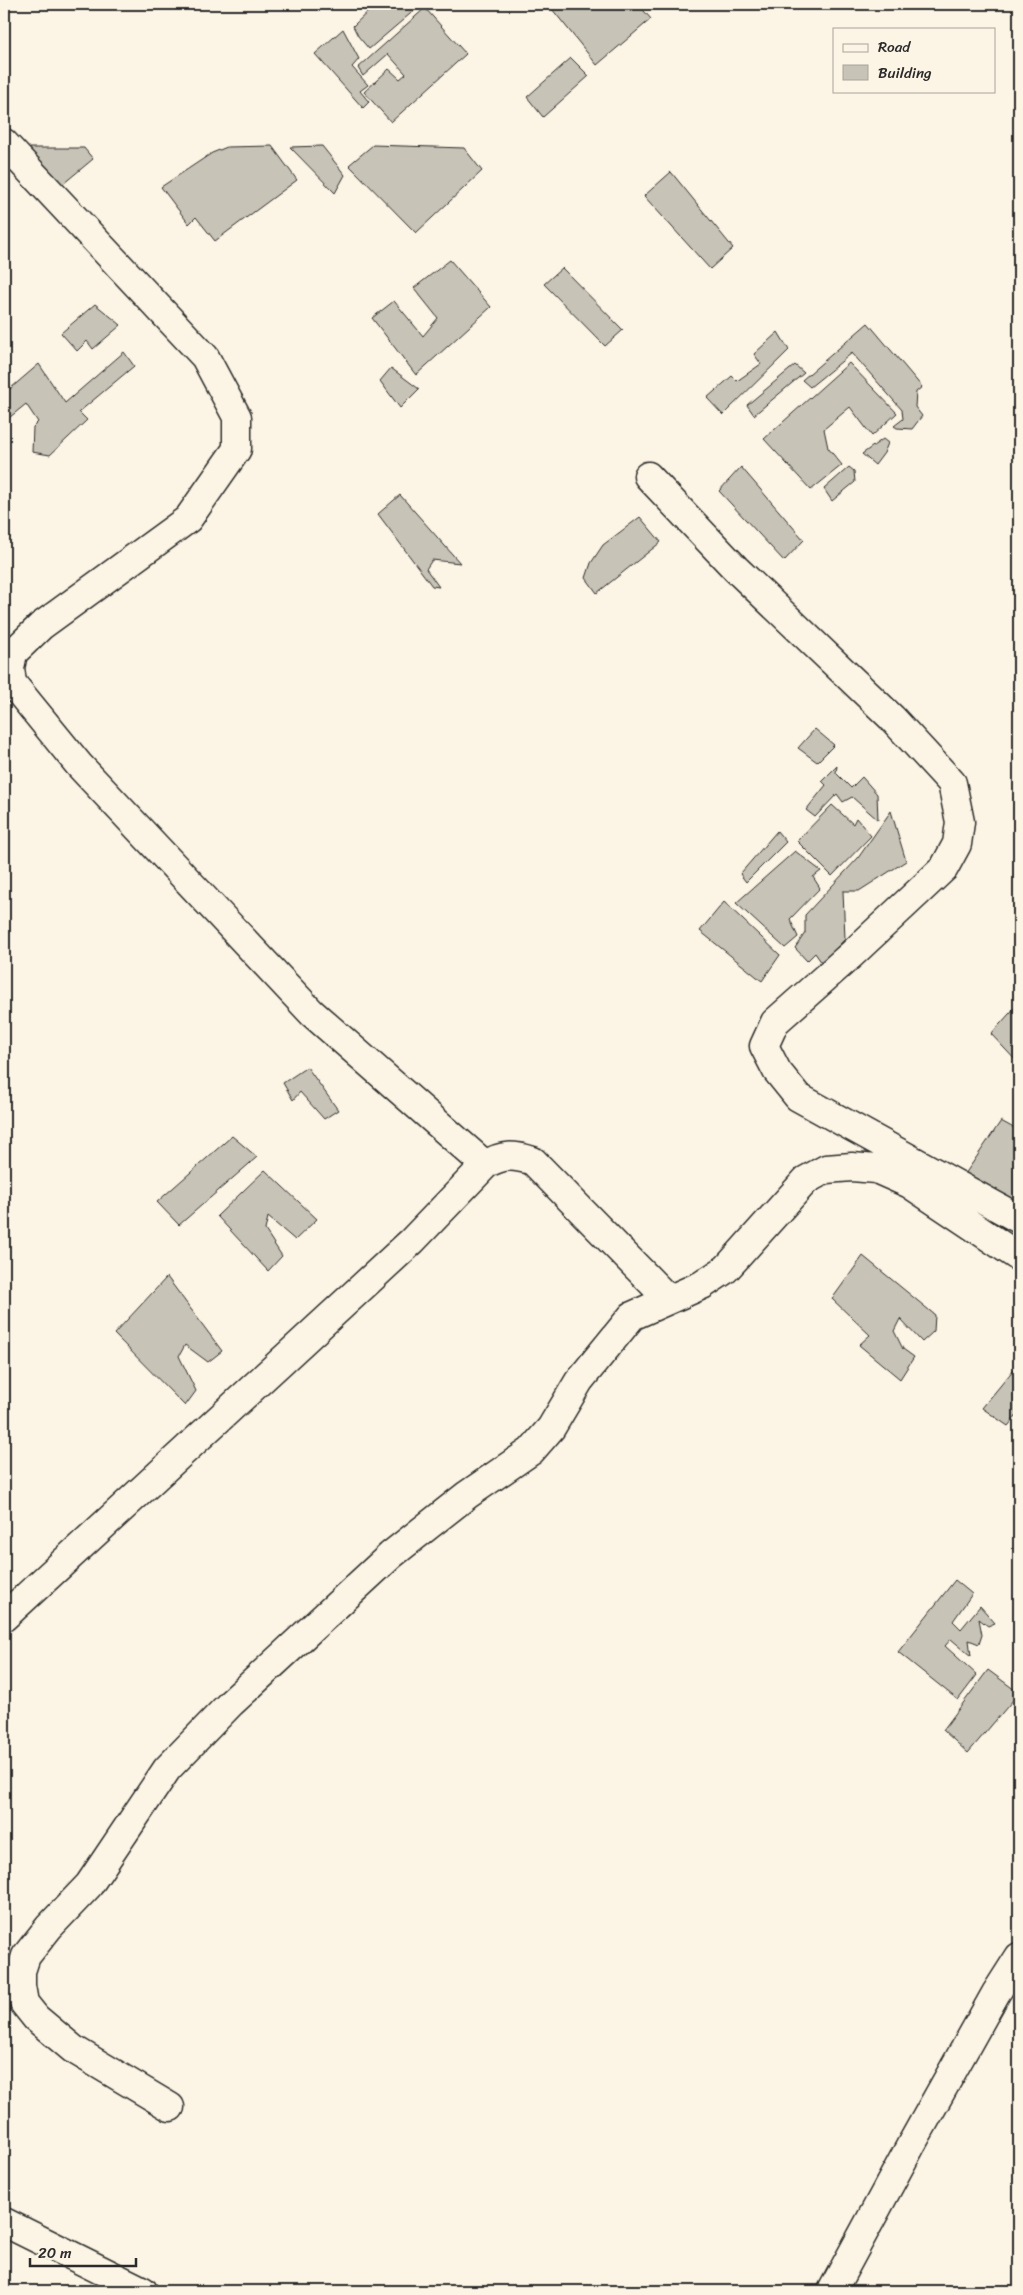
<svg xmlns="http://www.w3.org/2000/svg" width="1023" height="2295" font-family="Sriracha,sans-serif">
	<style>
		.building { fill: #c8c3b7; stroke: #2b2b2b }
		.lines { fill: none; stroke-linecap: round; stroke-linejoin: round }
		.minor-casing { stroke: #2b2b2b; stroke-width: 31 }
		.minor { stroke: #fcf5e5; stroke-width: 28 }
	</style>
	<rect width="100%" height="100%" fill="#fcf5e5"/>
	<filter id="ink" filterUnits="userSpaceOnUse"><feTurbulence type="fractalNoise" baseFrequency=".02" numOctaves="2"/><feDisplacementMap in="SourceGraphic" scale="10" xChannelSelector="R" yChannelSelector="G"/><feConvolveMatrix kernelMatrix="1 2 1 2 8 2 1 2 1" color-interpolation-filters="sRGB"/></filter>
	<g filter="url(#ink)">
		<path class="building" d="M 376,4 L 414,4 L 417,8 L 369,49 L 358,36 L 353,26 Z
			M 548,4 L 638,4 L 651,19 L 597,65 Z
			M 425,8 L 466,54 L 391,122 L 364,92 L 389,69 L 400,79 L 406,74 L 388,54 L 363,76 L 358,68 Z
			M 343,29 L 359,59 L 352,67 L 368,85 L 360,91 L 369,102 L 363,108 L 315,54 Z
			M 571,58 L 589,76 L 543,117 L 527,97 Z
			M 373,145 L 464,148 L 482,171 L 416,233 L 349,165 Z
			M 272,146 L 297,180 L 215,241 L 196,217 L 189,224 L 161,187 L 212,153 L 227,147 Z
			M 322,146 L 345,175 L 335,193 L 290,147 Z
			M 30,148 L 84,148 L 93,159 L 51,194 L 26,160 Z
			M 671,172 L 733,248 L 710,269 L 644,196 Z
			M 450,260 L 491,307 L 416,375 L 372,318 L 394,301 L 423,336 L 438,318 L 414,288 Z
			M 562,268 L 623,330 L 605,346 L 544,284 Z
			M 95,304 L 121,325 L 93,349 L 87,341 L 77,351 L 61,333 Z
			M 868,323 L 922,387 L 916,392 L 915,407 L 922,416 L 912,429 L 897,428 L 894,426 L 903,419 L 902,410 L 852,353 L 810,387 L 802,380 Z
			M 778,332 L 789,350 L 723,415 L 707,398 L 732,376 L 737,381 L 761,364 L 754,354 Z
			M 124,352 L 134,366 L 79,412 L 87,420 L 50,455 L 32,452 L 33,427 L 38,422 L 26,404 L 4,422 L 4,394 L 39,364 L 65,403 Z
			M 849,363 L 897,413 L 872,436 L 850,407 L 824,429 L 828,448 L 842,465 L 811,490 L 764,439 Z
			M 795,365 L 804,373 L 754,415 L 747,405 Z
			M 391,368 L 419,389 L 400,408 L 380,381 Z
			M 883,439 L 888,443 L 884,453 L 875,465 L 862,454 Z
			M 741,467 L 804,540 L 784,561 L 719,491 Z
			M 849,467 L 854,471 L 855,482 L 832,501 L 824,489 Z
			M 400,495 L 460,563 L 432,560 L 426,569 L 439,587 L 432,586 L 378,514 Z
			M 640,517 L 661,542 L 597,593 L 586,578 L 591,563 L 603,545 Z
			M 815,729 L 834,745 L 817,762 L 798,748 Z
			M 837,766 L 836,773 L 851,788 L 862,777 L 877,794 L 878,820 L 852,797 L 843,802 L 837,794 L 815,817 L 806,810 L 826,785 L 822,781 Z
			M 832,805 L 853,824 L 856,818 L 871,836 L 832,876 L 797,841 Z
			M 891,811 L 906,861 L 859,891 L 843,891 L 845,939 L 822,963 L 815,953 L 807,961 L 795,948 L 805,933 L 805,915 L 858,858 Z
			M 777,831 L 786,842 L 746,882 L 740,874 Z
			M 795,851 L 821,871 L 813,877 L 820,888 L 790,919 L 798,937 L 785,948 L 736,903 Z
			M 724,902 L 780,955 L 762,981 L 700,931 Z
			M 1019,1003 L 1019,1064 L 991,1034 Z
			M 307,1067 L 338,1110 L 324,1119 L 300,1092 L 293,1100 L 283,1083 Z
			M 1001,1121 L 1019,1131 L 1019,1209 L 963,1177 Z
			M 232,1136 L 257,1157 L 179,1225 L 157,1202 Z
			M 265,1170 L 317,1219 L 295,1240 L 268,1217 L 265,1230 L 282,1256 L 268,1271 L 217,1216 Z
			M 863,1256 L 935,1315 L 934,1331 L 922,1342 L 900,1319 L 894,1331 L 903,1349 L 914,1357 L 900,1379 L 859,1345 L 870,1335 L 832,1299 Z
			M 167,1277 L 222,1351 L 208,1362 L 185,1345 L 179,1356 L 196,1391 L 185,1406 L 114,1334 Z
			M 1019,1363 L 1019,1413 L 1008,1426 L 982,1408 Z
			M 955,1580 L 972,1594 L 953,1621 L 961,1629 L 980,1606 L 995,1623 L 988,1626 L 979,1619 L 982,1635 L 979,1644 L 969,1640 L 971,1656 L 951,1639 L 945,1646 L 977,1675 L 958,1700 L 898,1652 Z
			M 988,1670 L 1019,1693 L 968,1753 L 943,1730 Z"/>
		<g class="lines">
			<g class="minor-casing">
				<path id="minor" d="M 4,143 L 205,357 L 237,417 L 237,449 L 188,519 L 41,626 L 13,653 L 10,668 L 12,683 L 79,765 L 312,1013 L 485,1165
					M 648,476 L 736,569 L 892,718 L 952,783 L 960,822 L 957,844 L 944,868 L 852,954 L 775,1022 L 764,1046 L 777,1071 L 798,1097 L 1019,1219
					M 4,1617 L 412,1241 L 485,1165 C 502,1154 514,1155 533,1161 L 668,1299
					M 170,2107 L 73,2049 L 36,2018 L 24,2003 L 21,1986 L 21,1971 L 26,1956 L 49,1927 L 89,1885 L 167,1769 L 231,1703 L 391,1555 L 467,1495 L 531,1451 L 551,1428 L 579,1381 L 632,1316 L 702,1285 L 726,1269 L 806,1180 L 826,1169 L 852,1167 L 876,1169 L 910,1184 L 1019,1257
					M 4,2222 L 143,2291
					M 832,2291 L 911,2145 L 996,1993 L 1019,1957"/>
			</g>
			<use href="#minor" class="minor"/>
		</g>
	</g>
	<rect width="1023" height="2295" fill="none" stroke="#fcf5e5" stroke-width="20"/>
	<rect x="10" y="10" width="1003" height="2275" fill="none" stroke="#2b2b2b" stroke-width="2" filter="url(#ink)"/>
	<rect x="833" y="28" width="162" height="65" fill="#fcf5e5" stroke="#a8a49b"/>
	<rect x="843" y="44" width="25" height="8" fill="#fcf5e5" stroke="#a8a49b"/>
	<text x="878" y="52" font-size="15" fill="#2b2b2b">Road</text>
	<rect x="843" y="65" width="25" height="15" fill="#c8c3b7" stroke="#a8a49b"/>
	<text x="878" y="78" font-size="15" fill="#2b2b2b">Building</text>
	<path d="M30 2258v8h106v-8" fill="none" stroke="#2b2b2b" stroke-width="2.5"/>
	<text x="38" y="2258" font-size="15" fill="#2b2b2b" stroke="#fcf5e5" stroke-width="4" paint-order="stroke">20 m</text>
</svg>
